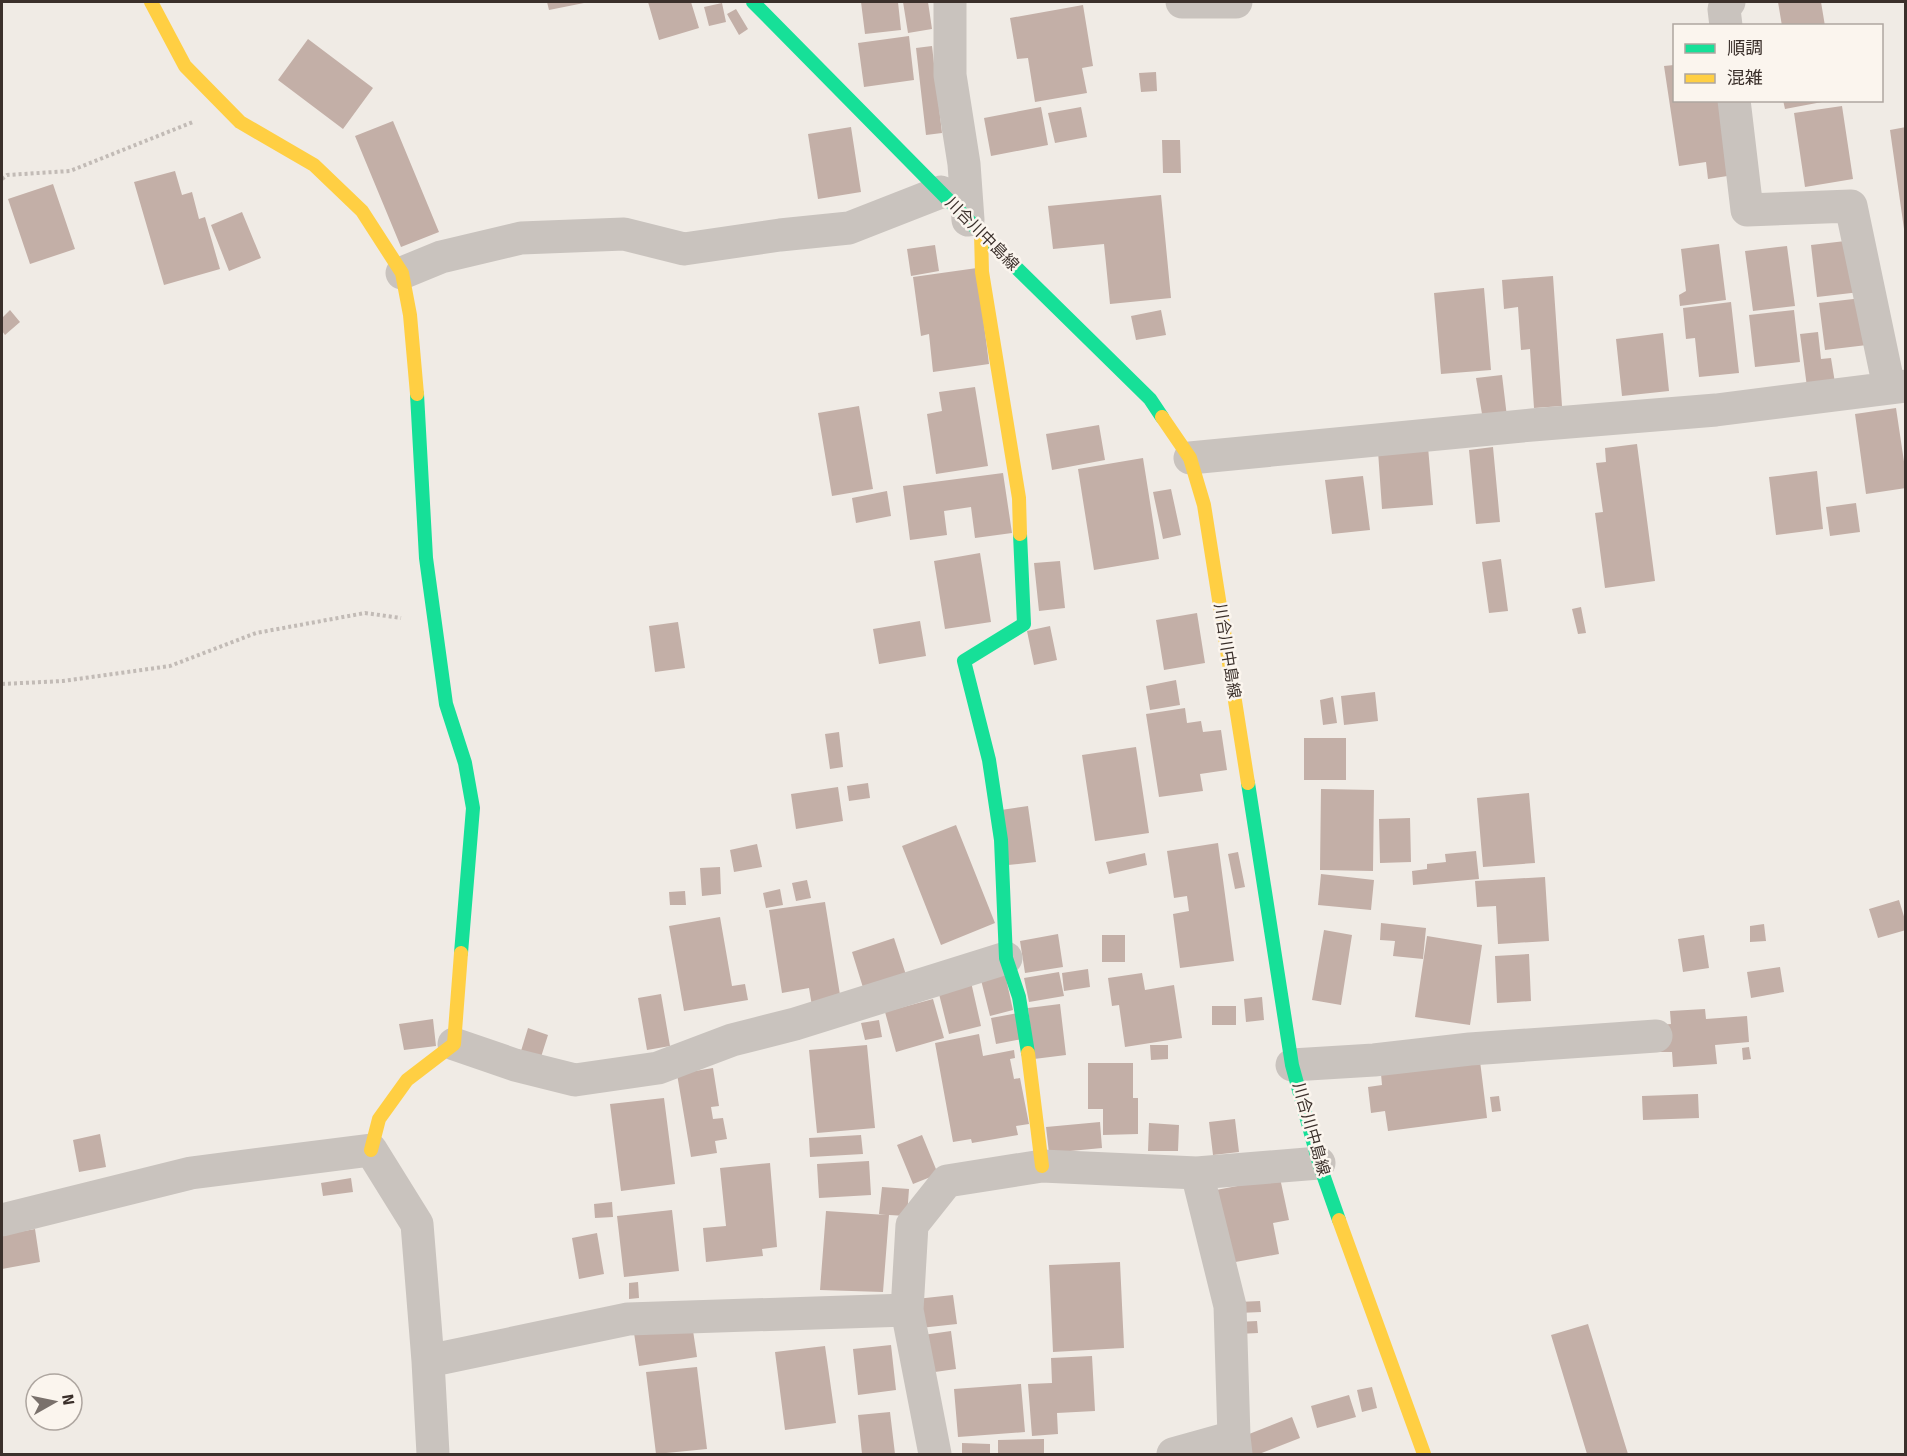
<svg xmlns="http://www.w3.org/2000/svg" width="1907" height="1456" font-family="Signika,'Noto Sans JP',sans-serif">
	<style>
		.building { fill: #c3afa7 }
		.lines { fill: none; stroke-linecap: round; stroke-linejoin: round }
		.path { stroke: #c2bbb6; stroke-width: 4; stroke-dasharray: 3 3; stroke-linecap: butt }
		.street { stroke: #c9c3be; stroke-width: 33 }
		.fast { stroke: #16e098; stroke-width: 14 }
		.slow { stroke: #ffcf43; stroke-width: 14 }
		.labels { text-anchor: middle; dominant-baseline: central; stroke-width: 5; stroke-linejoin: round; paint-order: stroke }
		.street-label { font-size: 16px; fill: #3b302b; stroke: #fbf5ee }
	</style>
	<rect width="100%" height="100%" fill="#f0ebe5"/>
	<path class="building" d="M 547,2 L 584,2 L 584,3 L 549,10 Z
		M 648,2 L 691,2 L 699,28 L 659,40 Z
		M 861,2 L 898,2 L 901,30 L 865,34 Z
		M 903,2 L 928,2 L 932,29 L 908,33 Z
		M 1778,2 L 1821,2 L 1825,26 L 1782,26 Z
		M 722,3 L 726,22 L 709,26 L 704,7 Z
		M 1083,5 L 1093,66 L 1082,68 L 1087,93 L 1035,102 L 1028,58 L 1017,59 L 1010,18 Z
		M 736,9 L 748,29 L 739,35 L 727,14 Z
		M 909,36 L 914,80 L 864,87 L 858,43 Z
		M 308,39 L 373,88 L 343,129 L 278,80 Z
		M 932,46 L 942,133 L 926,135 L 916,48 Z
		M 1674,65 L 1674,100 L 1723,100 L 1734,175 L 1708,179 L 1706,162 L 1679,166 L 1664,66 Z
		M 1156,72 L 1157,91 L 1141,92 L 1139,73 Z
		M 1783,100 L 1822,100 L 1822,102 L 1785,109 Z
		M 1842,106 L 1853,179 L 1805,187 L 1794,113 Z
		M 1041,107 L 1048,145 L 991,156 L 984,118 Z
		M 1081,107 L 1087,137 L 1055,143 L 1048,113 Z
		M 393,121 L 439,232 L 401,247 L 355,136 Z
		M 851,127 L 861,192 L 818,199 L 808,134 Z
		M 1906,127 L 1906,229 L 1904,229 L 1890,130 Z
		M 1162,140 L 1180,140 L 1181,173 L 1163,173 Z
		M 175,171 L 182,195 L 192,192 L 199,219 L 205,217 L 220,269 L 164,285 L 134,182 Z
		M 53,184 L 75,249 L 30,264 L 8,199 Z
		M 1161,195 L 1171,298 L 1110,304 L 1104,244 L 1053,249 L 1048,206 Z
		M 242,212 L 261,258 L 229,271 L 211,225 Z
		M 1854,240 L 1860,292 L 1817,297 L 1811,245 Z
		M 1719,244 L 1726,300 L 1680,306 L 1679,295 L 1686,291 L 1681,249 Z
		M 935,245 L 939,271 L 911,276 L 907,249 Z
		M 1787,246 L 1795,306 L 1753,311 L 1745,251 Z
		M 977,268 L 989,364 L 933,372 L 929,334 L 921,336 L 913,277 Z
		M 1553,276 L 1562,406 L 1534,408 L 1530,349 L 1521,350 L 1518,307 L 1504,309 L 1502,280 Z
		M 1484,288 L 1491,370 L 1441,374 L 1434,293 Z
		M 1862,298 L 1867,345 L 1825,350 L 1819,303 Z
		M 1731,302 L 1739,373 L 1699,377 L 1695,338 L 1686,339 L 1683,308 Z
		M 10,310 L 20,322 L 5,335 L 2,331 L 2,318 Z
		M 1161,310 L 1166,335 L 1136,340 L 1131,316 Z
		M 1794,310 L 1800,362 L 1755,367 L 1749,315 Z
		M 1818,332 L 1821,359 L 1831,358 L 1835,383 L 1807,387 L 1800,334 Z
		M 1663,333 L 1669,391 L 1622,396 L 1616,339 Z
		M 1502,375 L 1507,417 L 1483,420 L 1476,378 Z
		M 975,387 L 988,466 L 936,474 L 927,414 L 942,411 L 939,392 Z
		M 859,406 L 873,489 L 832,496 L 818,413 Z
		M 1896,408 L 1906,475 L 1906,488 L 1866,494 L 1855,414 Z
		M 1099,425 L 1105,460 L 1052,470 L 1046,434 Z
		M 1637,444 L 1655,581 L 1605,588 L 1595,513 L 1603,512 L 1596,463 L 1606,462 L 1605,448 Z
		M 1428,447 L 1433,505 L 1382,509 L 1378,451 Z
		M 1493,447 L 1500,522 L 1476,524 L 1469,450 Z
		M 1143,458 L 1159,559 L 1094,570 L 1078,469 Z
		M 1817,471 L 1823,529 L 1776,535 L 1769,477 Z
		M 1003,473 L 1012,533 L 975,538 L 971,507 L 944,511 L 947,535 L 910,540 L 903,486 Z
		M 1363,476 L 1370,530 L 1332,534 L 1325,480 Z
		M 1171,489 L 1181,535 L 1163,539 L 1153,492 Z
		M 887,491 L 891,516 L 856,523 L 852,498 Z
		M 1856,503 L 1860,532 L 1830,536 L 1826,507 Z
		M 980,553 L 991,622 L 945,629 L 934,561 Z
		M 1501,559 L 1508,611 L 1489,613 L 1482,562 Z
		M 1060,561 L 1065,608 L 1039,611 L 1034,563 Z
		M 1581,607 L 1586,633 L 1578,634 L 1572,609 Z
		M 1197,613 L 1205,663 L 1164,670 L 1156,620 Z
		M 920,621 L 926,656 L 879,664 L 873,629 Z
		M 678,622 L 685,668 L 655,672 L 649,626 Z
		M 1050,626 L 1057,660 L 1034,665 L 1027,631 Z
		M 1176,680 L 1180,705 L 1150,710 L 1146,686 Z
		M 1375,692 L 1378,721 L 1344,725 L 1341,696 Z
		M 1333,697 L 1337,723 L 1323,725 L 1320,700 Z
		M 1185,708 L 1187,723 L 1201,721 L 1203,732 L 1221,730 L 1227,770 L 1200,774 L 1203,791 L 1159,797 L 1146,714 Z
		M 839,732 L 843,767 L 830,769 L 825,734 Z
		M 1304,738 L 1346,738 L 1346,780 L 1304,780 Z
		M 1136,747 L 1149,833 L 1095,841 L 1082,755 Z
		M 868,783 L 870,798 L 849,801 L 847,786 Z
		M 838,787 L 843,821 L 796,829 L 791,794 Z
		M 1321,789 L 1374,790 L 1373,871 L 1320,870 Z
		M 1529,793 L 1535,863 L 1483,867 L 1477,798 Z
		M 1028,806 L 1036,862 L 1008,865 L 1001,810 Z
		M 1410,818 L 1411,862 L 1380,863 L 1379,819 Z
		M 956,825 L 995,923 L 941,945 L 902,846 Z
		M 1218,843 L 1234,961 L 1180,968 L 1173,914 L 1189,911 L 1187,896 L 1174,898 L 1167,851 Z
		M 757,844 L 762,867 L 734,872 L 730,850 Z
		M 1476,851 L 1479,879 L 1413,885 L 1412,871 L 1427,869 L 1427,864 L 1446,862 L 1445,854 Z
		M 1238,852 L 1245,887 L 1235,889 L 1228,854 Z
		M 1145,853 L 1147,865 L 1109,874 L 1106,862 Z
		M 720,867 L 721,894 L 702,896 L 700,868 Z
		M 1321,874 L 1374,880 L 1371,910 L 1318,905 Z
		M 1545,877 L 1549,941 L 1498,944 L 1496,906 L 1477,907 L 1475,881 Z
		M 807,880 L 811,898 L 796,901 L 792,883 Z
		M 780,889 L 783,905 L 766,908 L 763,893 Z
		M 685,891 L 686,905 L 670,905 L 669,892 Z
		M 1899,900 L 1906,923 L 1906,930 L 1878,938 L 1869,909 Z
		M 825,902 L 841,1001 L 812,1006 L 809,988 L 782,993 L 769,910 Z
		M 720,917 L 732,986 L 745,984 L 748,1000 L 684,1011 L 669,926 Z
		M 1381,923 L 1426,928 L 1423,959 L 1393,956 L 1395,941 L 1380,940 Z
		M 1764,924 L 1766,941 L 1750,942 L 1750,926 Z
		M 1324,930 L 1352,935 L 1341,1005 L 1312,1000 Z
		M 1058,934 L 1063,967 L 1025,973 L 1020,941 Z
		M 1102,935 L 1125,935 L 1125,962 L 1102,962 Z
		M 1704,935 L 1709,968 L 1683,972 L 1678,939 Z
		M 1427,936 L 1482,945 L 1470,1025 L 1415,1017 Z
		M 894,938 L 908,981 L 865,994 L 852,952 Z
		M 1529,954 L 1531,1001 L 1497,1003 L 1495,956 Z
		M 1780,967 L 1784,992 L 1751,998 L 1747,972 Z
		M 1088,969 L 1090,987 L 1064,991 L 1062,973 Z
		M 1059,972 L 1064,996 L 1029,1002 L 1024,978 Z
		M 1142,973 L 1145,990 L 1174,985 L 1182,1038 L 1125,1047 L 1119,1005 L 1112,1006 L 1108,978 Z
		M 1005,974 L 1013,1010 L 990,1016 L 981,980 Z
		M 971,982 L 981,1026 L 949,1034 L 938,990 Z
		M 661,994 L 670,1046 L 647,1050 L 638,998 Z
		M 1262,997 L 1264,1020 L 1246,1022 L 1244,999 Z
		M 933,999 L 944,1038 L 896,1052 L 885,1012 Z
		M 1060,1004 L 1066,1055 L 1034,1059 L 1028,1008 Z
		M 1212,1006 L 1236,1006 L 1236,1025 L 1212,1025 Z
		M 1705,1009 L 1706,1019 L 1747,1016 L 1749,1042 L 1715,1045 L 1717,1064 L 1673,1067 L 1672,1052 L 1660,1052 L 1658,1025 L 1671,1024 L 1670,1011 Z
		M 1018,1013 L 1022,1039 L 996,1044 L 991,1018 Z
		M 433,1019 L 436,1046 L 404,1050 L 399,1024 Z
		M 879,1020 L 882,1037 L 865,1040 L 861,1023 Z
		M 528,1028 L 548,1035 L 541,1057 L 521,1051 Z
		M 979,1034 L 983,1056 L 1014,1050 L 1015,1058 L 1010,1059 L 1014,1079 L 1020,1078 L 1029,1124 L 1016,1126 L 1018,1135 L 972,1143 L 971,1139 L 953,1142 L 935,1043 Z
		M 867,1045 L 875,1128 L 817,1133 L 809,1050 Z
		M 1150,1045 L 1168,1045 L 1168,1059 L 1151,1060 Z
		M 1749,1047 L 1751,1059 L 1743,1060 L 1742,1048 Z
		M 1480,1061 L 1487,1118 L 1388,1131 L 1385,1111 L 1371,1113 L 1368,1087 L 1382,1085 L 1381,1074 Z
		M 1088,1063 L 1133,1063 L 1133,1098 L 1138,1098 L 1138,1134 L 1103,1135 L 1103,1109 L 1088,1109 Z
		M 713,1068 L 719,1106 L 711,1107 L 713,1119 L 723,1118 L 727,1139 L 715,1141 L 717,1153 L 691,1157 L 677,1074 Z
		M 1698,1094 L 1699,1118 L 1643,1120 L 1642,1096 Z
		M 1499,1096 L 1501,1111 L 1492,1112 L 1490,1097 Z
		M 664,1098 L 675,1184 L 621,1191 L 610,1104 Z
		M 1235,1119 L 1239,1152 L 1213,1155 L 1209,1122 Z
		M 1100,1122 L 1102,1148 L 1049,1153 L 1046,1127 Z
		M 1149,1123 L 1179,1125 L 1178,1151 L 1148,1151 Z
		M 100,1134 L 106,1167 L 79,1172 L 73,1140 Z
		M 861,1135 L 863,1154 L 810,1157 L 809,1138 Z
		M 922,1135 L 938,1174 L 913,1184 L 897,1145 Z
		M 869,1161 L 871,1195 L 819,1198 L 817,1164 Z
		M 770,1163 L 777,1247 L 762,1249 L 763,1256 L 706,1262 L 703,1228 L 726,1226 L 720,1168 Z
		M 351,1178 L 353,1192 L 323,1196 L 321,1183 Z
		M 1280,1178 L 1289,1220 L 1273,1223 L 1279,1254 L 1230,1263 L 1216,1190 Z
		M 882,1187 L 909,1189 L 907,1216 L 889,1215 L 883,1292 L 820,1290 L 826,1211 L 886,1215 L 879,1214 Z
		M 612,1202 L 613,1217 L 595,1218 L 594,1204 Z
		M 672,1210 L 679,1271 L 624,1277 L 617,1216 Z
		M 35,1229 L 40,1262 L 2,1269 L 2,1235 Z
		M 597,1233 L 604,1274 L 579,1279 L 572,1238 Z
		M 1120,1262 L 1124,1348 L 1053,1352 L 1049,1265 Z
		M 638,1282 L 639,1298 L 629,1299 L 629,1283 Z
		M 953,1295 L 957,1324 L 920,1328 L 916,1299 Z
		M 1260,1301 L 1261,1312 L 1239,1313 L 1238,1302 Z
		M 1257,1321 L 1258,1333 L 1238,1334 L 1237,1322 Z
		M 692,1324 L 697,1357 L 639,1366 L 634,1333 Z
		M 1588,1324 L 1628,1454 L 1587,1454 L 1551,1335 Z
		M 951,1331 L 956,1369 L 928,1373 L 923,1335 Z
		M 891,1345 L 896,1390 L 858,1395 L 853,1349 Z
		M 825,1346 L 836,1423 L 785,1430 L 775,1352 Z
		M 1092,1356 L 1095,1411 L 1057,1413 L 1058,1434 L 1032,1436 L 1028,1384 L 1052,1383 L 1051,1358 Z
		M 697,1367 L 707,1449 L 656,1454 L 646,1372 Z
		M 1021,1384 L 1025,1432 L 958,1437 L 954,1389 Z
		M 1372,1387 L 1377,1408 L 1362,1412 L 1357,1390 Z
		M 1349,1395 L 1356,1417 L 1317,1428 L 1311,1406 Z
		M 890,1412 L 895,1454 L 862,1454 L 858,1415 Z
		M 1292,1417 L 1300,1438 L 1259,1454 L 1252,1454 L 1244,1436 Z
		M 1044,1439 L 1044,1454 L 998,1454 L 998,1440 Z
		M 962,1443 L 990,1444 L 990,1454 L 962,1454 Z"/>
	<g class="lines">
		<path class="path" d="M 2,179 L 7,175 L 70,171 L 193,122
			M 2,684 L 63,681 L 170,666 L 256,633 L 365,613 L 401,618"/>
		<path class="street" d="M 950,2 L 950,75 L 964,164 L 968,220
			M 1182,2 L 1236,2
			M 1726,26 L 1724,9 L 1729,2
			M 1734,100 L 1747,210 L 1851,206 L 1889,387
			M 402,273 L 441,257 L 521,238 L 624,234 L 684,249 L 780,235 L 849,228 L 941,192
			M 1190,458 L 1532,425 L 1716,410 L 1906,386
			M 454,1044 L 515,1065 L 575,1080 L 658,1068 L 732,1040 L 795,1024 L 1006,958
			M 1292,1065 L 1374,1060 L 1470,1049 L 1656,1036
			M 1197,1173 L 1230,1306 L 1234,1437 L 1236,1454
			M 2,1220 L 191,1173 L 371,1150 L 417,1224 L 428,1361 L 433,1454
			M 428,1361 L 628,1319 L 907,1310
			M 935,1454 L 907,1310 L 912,1225 L 947,1181 L 1042,1166 L 1197,1173 L 1319,1163
			M 1173,1454 L 1234,1437"/>
		<path class="fast" d="M 753,2 L 981,233 L 1150,399 L 1162,417
			M 417,394 L 426,558 L 446,704 L 465,763 L 473,808 L 461,953
			M 1020,534 L 1024,624 L 964,661 L 989,760 L 1001,840 L 1006,958 L 1019,997 L 1028,1053
			M 1248,783 L 1292,1065 L 1319,1163 L 1339,1220"/>
		<path class="slow" d="M 151,2 L 185,66 L 240,122 L 314,165 L 362,211 L 402,273 L 410,315 L 417,394
			M 981,233 L 982,272 L 1019,498 L 1020,534
			M 1162,417 L 1190,458 L 1204,505 L 1248,783
			M 1028,1053 L 1042,1166
			M 371,1150 L 379,1119 L 407,1080 L 454,1044 L 461,953
			M 1339,1220 L 1424,1454"/>
	</g>
	<g class="labels">
		<g class="street-label">
			<text transform="translate(982 234) rotate(45)">川合川中島線</text>
			<text transform="translate(1227 651) rotate(81)">川合川中島線</text>
			<text transform="translate(1311 1129) rotate(74)">川合川中島線</text>
		</g>
	</g>
	<rect width="1907" height="1456" fill="none" stroke="#3b302b" stroke-width="6"/>
	<rect x="1673" y="24" width="210" height="78" fill="#fbf5ee" stroke="#aea6a0" stroke-width="1.5"/>
	<rect x="1685" y="44" width="30" height="9" fill="#16e098" stroke="#aea6a0" stroke-width="1.5"/>
	<text x="1727" y="54" font-size="18" fill="#3b302b">順調</text>
	<rect x="1685" y="74" width="30" height="9" fill="#ffcf43" stroke="#aea6a0" stroke-width="1.5"/>
	<text x="1727" y="84" font-size="18" fill="#3b302b">混雑</text>
	<g transform="translate(54 1402) rotate(81)"><circle r="28" fill="#fbf5ee" stroke="#aea6a0" stroke-width="1.5"/>
	<path d="M0-4.5L10 22L0 15L-10 22Z" fill="#7a716c"/>
	<text y="-9" font-size="16" font-weight="bold" text-anchor="middle" fill="#3b302b">N</text>
	</g>
</svg>
